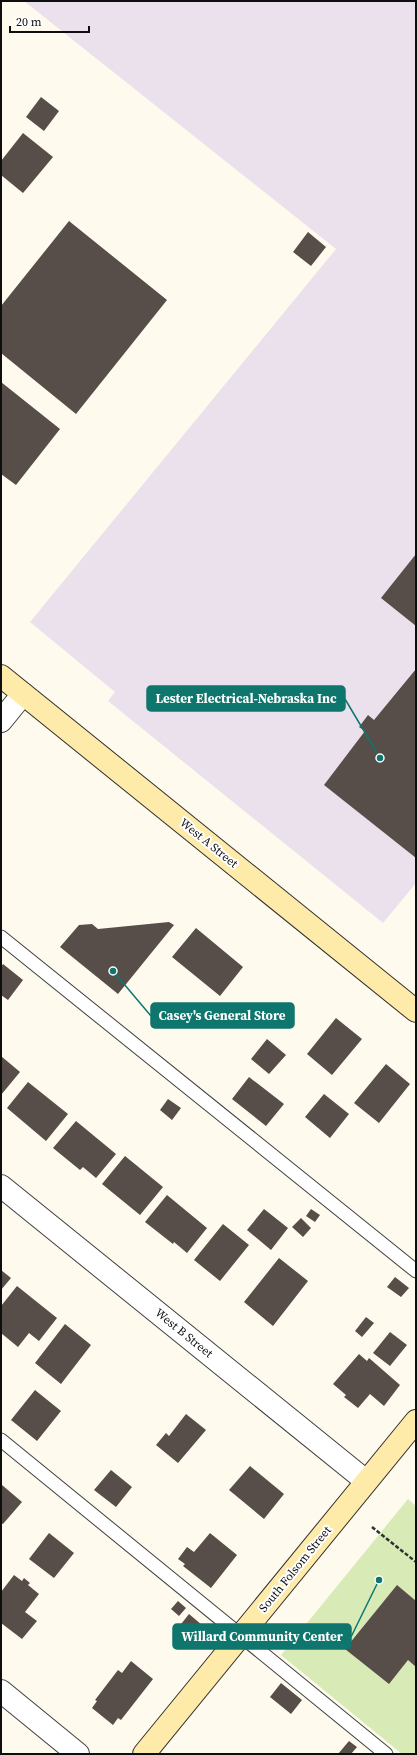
<svg xmlns="http://www.w3.org/2000/svg" width="417" height="1755" font-family="'Source Serif 4',serif">
	<style>
		.industrial { fill: #eae1ed }
		.green { fill: #d8ebb6 }
		.building { fill: #574d49 }
		.lines { fill: none; stroke-linecap: round; stroke-linejoin: round }
		.lane-casing { stroke: #414141; stroke-width: 15 }
		.street-casing { stroke: #414141; stroke-width: 24 }
		.secondary-casing { stroke: #303030; stroke-width: 24 }
		.path { stroke: #303030; stroke-width: 2.5; stroke-dasharray: 4 2; stroke-linecap: butt }
		.lane { stroke: #fff; stroke-width: 13 }
		.street { stroke: #fff; stroke-width: 22 }
		.secondary { stroke: #ffeba9; stroke-width: 22 }
		.labels { text-anchor: middle; dominant-baseline: central; stroke-width: 4; stroke-linejoin: round; paint-order: stroke }
		.street-label { font-size: 12px; fill: #0e0e0e; stroke: #fff }
		.leader { fill: none; stroke: #0f766e; stroke-width: 1.5 }
		.callout-dot { fill: #0f766e; stroke: #fff; stroke-width: 1.5 }
		.callout { fill: #0f766e; stroke: #0f766e; stroke-width: 1.5 }
		.callout-label { font-size: 13px; text-anchor: middle; font-weight: bold; fill: #fff }
	</style>
	<rect width="100%" height="100%" fill="#fffaee"/>
	<path class="industrial" d="M 24,1 L 416,1 L 416,883 L 383,923 L 108,701 L 115,692 L 30,622 L 336,249 Z"/>
	<path class="green" d="M 408,1499 L 416,1506 L 416,1754 L 402,1754 L 281,1655 Z"/>
	<path class="building" d="M 41,97 L 59,111 L 44,131 L 26,117 Z
		M 23,133 L 53,157 L 23,193 L 1,175 L 1,161 Z
		M 69,221 L 167,300 L 76,414 L 1,353 L 1,306 Z
		M 308,232 L 326,247 L 311,266 L 293,252 Z
		M 1,382 L 60,429 L 16,485 L 1,474 Z
		M 416,554 L 416,626 L 381,598 Z
		M 416,669 L 416,858 L 324,785 L 365,731 L 359,727 L 368,715 L 374,720 Z
		M 169,922 L 174,925 L 118,994 L 60,947 L 79,925 L 92,924 L 98,929 Z
		M 196,928 L 243,967 L 220,996 L 172,957 Z
		M 3,964 L 23,980 L 8,1000 L 1,995 L 1,967 Z
		M 336,1018 L 362,1039 L 332,1075 L 307,1054 Z
		M 267,1039 L 286,1055 L 269,1074 L 251,1059 Z
		M 1,1056 L 20,1072 L 1,1095 Z
		M 386,1064 L 410,1084 L 379,1123 L 354,1103 Z
		M 249,1077 L 284,1104 L 266,1126 L 232,1099 Z
		M 28,1082 L 68,1114 L 46,1141 L 7,1108 Z
		M 324,1094 L 349,1114 L 330,1138 L 305,1117 Z
		M 168,1099 L 181,1108 L 172,1120 L 160,1110 Z
		M 76,1121 L 116,1154 L 96,1178 L 83,1167 L 80,1170 L 53,1148 Z
		M 125,1156 L 163,1187 L 140,1215 L 102,1184 Z
		M 167,1195 L 207,1228 L 187,1253 L 174,1242 L 173,1244 L 145,1222 Z
		M 264,1209 L 288,1228 L 271,1250 L 247,1230 Z
		M 311,1209 L 320,1215 L 315,1222 L 306,1216 Z
		M 301,1218 L 311,1228 L 303,1237 L 292,1227 Z
		M 223,1224 L 249,1245 L 220,1281 L 194,1260 Z
		M 279,1258 L 308,1281 L 273,1326 L 244,1302 Z
		M 1,1270 L 11,1278 L 1,1290 Z
		M 395,1277 L 409,1288 L 401,1297 L 387,1287 Z
		M 17,1286 L 57,1318 L 39,1341 L 29,1333 L 18,1347 L 1,1333 L 1,1306 Z
		M 366,1317 L 374,1323 L 362,1337 L 355,1331 Z
		M 65,1324 L 91,1345 L 61,1384 L 35,1363 Z
		M 390,1332 L 407,1345 L 390,1366 L 373,1353 Z
		M 359,1354 L 367,1361 L 369,1358 L 400,1385 L 384,1406 L 370,1394 L 358,1408 L 344,1397 L 346,1395 L 333,1384 Z
		M 35,1390 L 61,1411 L 37,1441 L 11,1420 Z
		M 186,1414 L 206,1430 L 178,1463 L 156,1445 L 166,1433 L 169,1436 Z
		M 250,1466 L 284,1494 L 264,1519 L 229,1490 Z
		M 111,1470 L 132,1487 L 116,1507 L 94,1490 Z
		M 2,1485 L 22,1502 L 3,1524 L 1,1523 L 1,1487 Z
		M 49,1533 L 74,1553 L 54,1578 L 29,1559 Z
		M 210,1533 L 237,1555 L 211,1588 L 183,1566 L 185,1564 L 178,1559 L 187,1547 L 194,1552 Z
		M 14,1575 L 22,1581 L 24,1578 L 30,1583 L 28,1585 L 39,1594 L 25,1612 L 37,1621 L 22,1639 L 1,1623 L 1,1592 Z
		M 397,1585 L 416,1601 L 416,1667 L 408,1660 L 389,1684 L 345,1649 Z
		M 178,1601 L 186,1608 L 179,1616 L 171,1609 Z
		M 189,1614 L 202,1625 L 187,1644 L 174,1633 Z
		M 131,1661 L 153,1679 L 121,1720 L 118,1718 L 113,1725 L 92,1708 L 97,1701 L 95,1700 L 118,1670 L 122,1673 Z
		M 281,1683 L 302,1700 L 291,1714 L 270,1697 Z
		M 349,1741 L 357,1747 L 351,1754 L 338,1754 Z"/>
	<g class="lines">
		<g class="lane-casing">
			<path id="lane" d="M 1,937 L 416,1271
				M 1,1440 L 386,1754"/>
		</g>
		<g class="street-casing">
			<path id="street" d="M 1,721 L 23,694
				M 1,1186 L 366,1481
				M 1,1691 L 78,1754"/>
		</g>
		<g class="secondary-casing">
			<path id="secondary" d="M 1,676 L 416,1011
				M 144,1754 L 416,1421"/>
		</g>
		<path class="path" d="M 372,1527 L 416,1562"/>
		<use href="#lane" class="lane"/>
		<use href="#street" class="street"/>
		<use href="#secondary" class="secondary"/>
	</g>
	<g class="labels">
		<g class="street-label">
			<text transform="translate(209 843) rotate(39)">West A Street</text>
			<text transform="translate(184 1333) rotate(39)">West B Street</text>
			<text transform="translate(295 1569) rotate(-51)">South Folsom Street</text>
		</g>
	</g>
	<path class="leader" d="M380 758L345 699M113 971L151 1016M379 1580L351 1637"/>
	<g class="callout-dot">
		<circle cx="380" cy="758" r="4"/>
		<circle cx="113" cy="971" r="4"/>
		<circle cx="379" cy="1580" r="4"/>
	</g>
	<g class="callout">
		<rect x="147" y="686" width="198" height="25" rx="4"/>
		<rect x="151" y="1003" width="143" height="25" rx="4"/>
		<rect x="173" y="1624" width="178" height="25" rx="4"/>
	</g>
	<g class="callout-label">
		<text x="246" y="703">Lester Electrical-Nebraska Inc</text>
		<text x="222" y="1020">Casey's General Store</text>
		<text x="262" y="1641">Willard Community Center</text>
	</g>
	<rect width="417" height="1755" fill="none" stroke="#0e0e0e" stroke-width="4"/>
	<path d="M10 26v6h79v-6" fill="none" stroke="#0e0e0e" stroke-width="2"/>
	<text x="16" y="26" font-size="12" fill="#0e0e0e" stroke="#ffffff" stroke-width="3" paint-order="stroke">20 m</text>
</svg>
